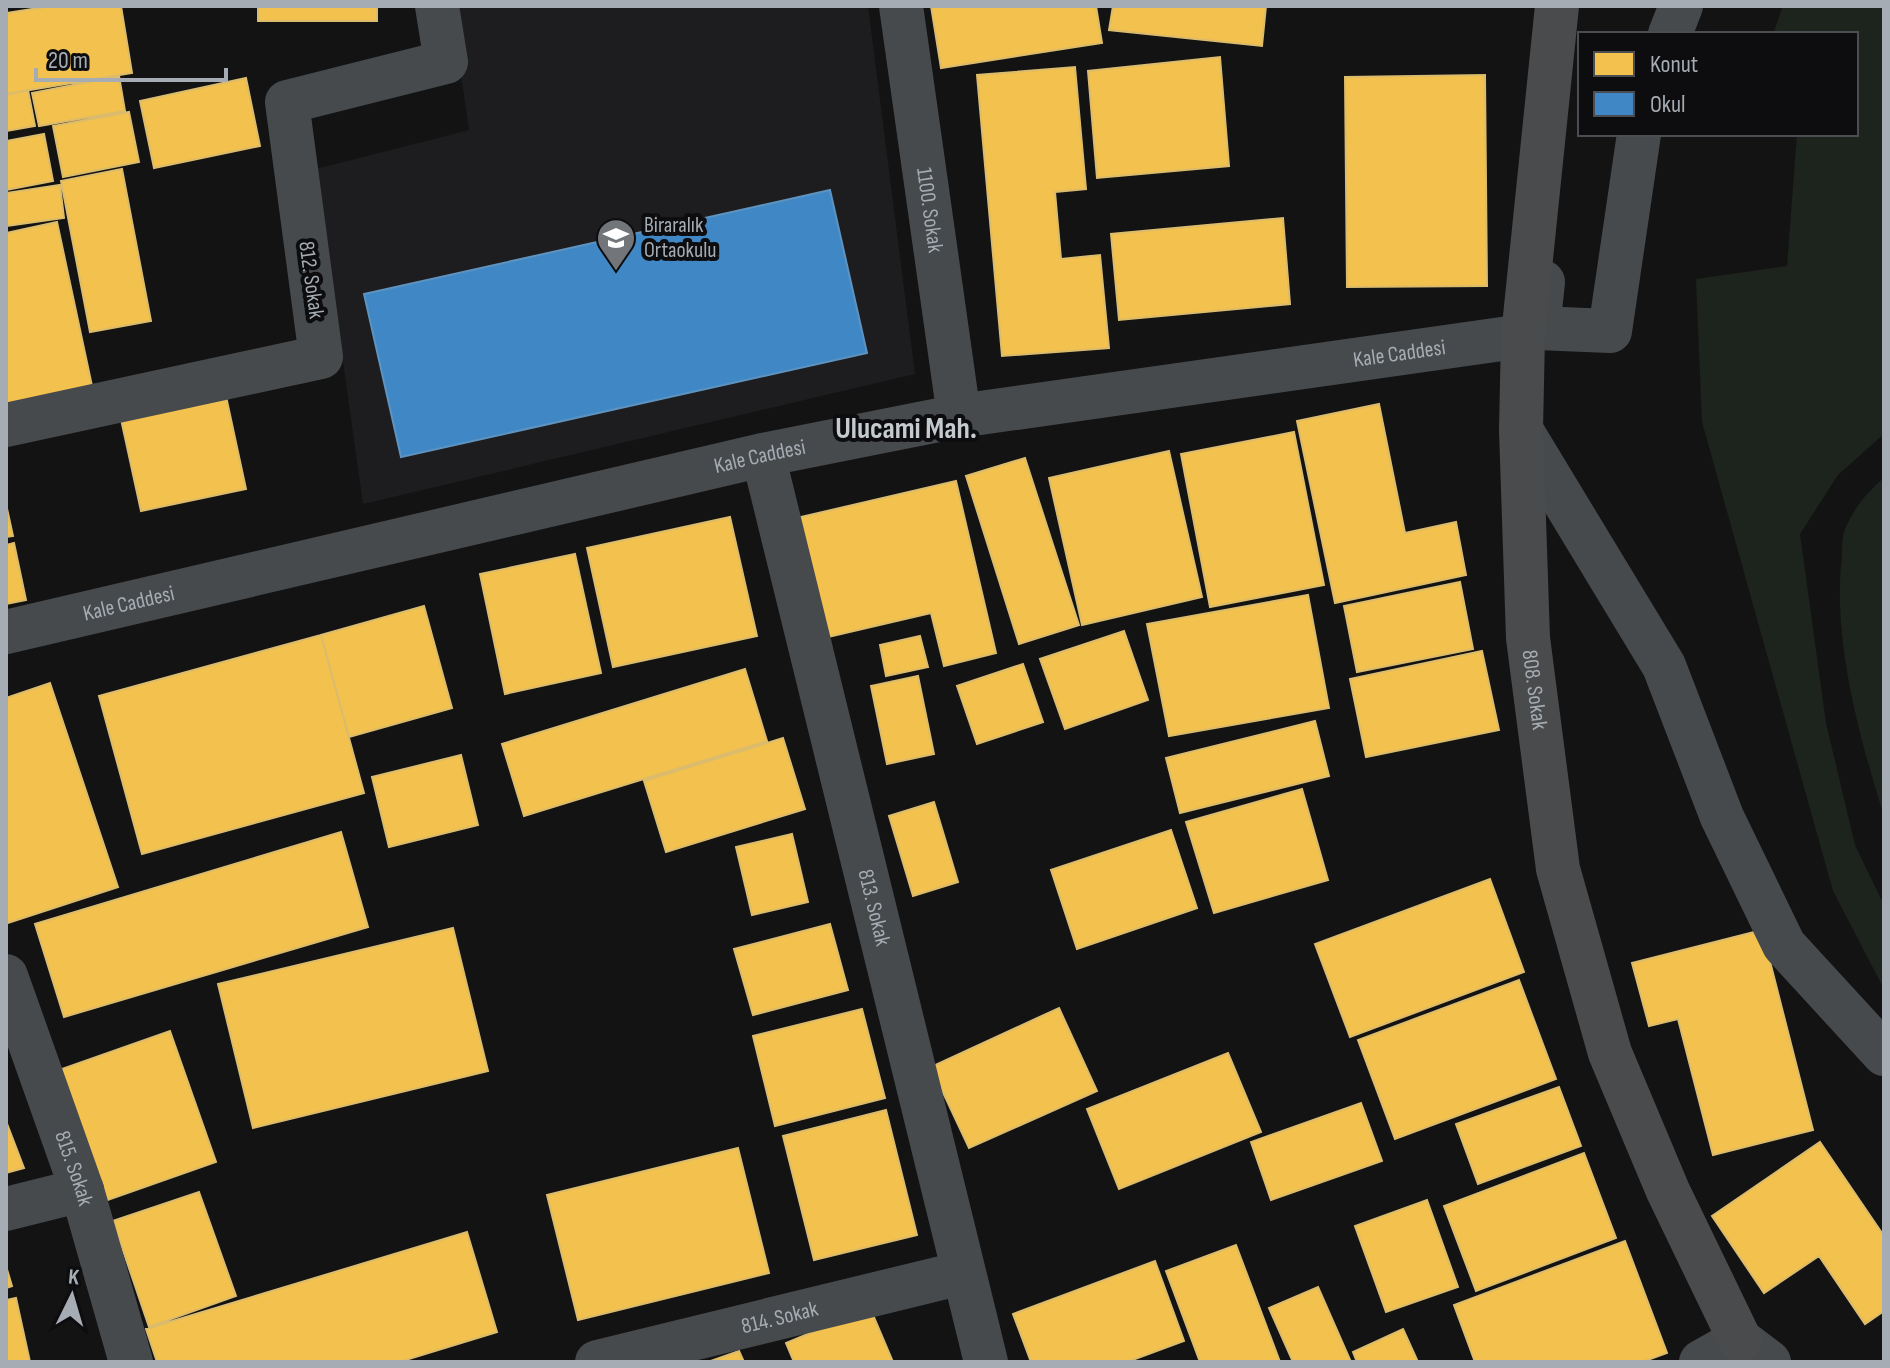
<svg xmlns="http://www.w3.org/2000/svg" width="1890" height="1368" font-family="'Sofia Sans Condensed',sans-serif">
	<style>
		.built { fill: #1d1d1f }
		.green { fill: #1d231d }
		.homes { fill: #f2c14e; stroke: #dbbb6c; stroke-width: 2 }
		.schools { fill: #3f88c5; stroke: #5e93c0; stroke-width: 2 }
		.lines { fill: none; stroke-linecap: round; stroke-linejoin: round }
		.minor { stroke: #474a4c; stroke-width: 44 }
		.major { stroke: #4a4b4d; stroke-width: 44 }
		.labels { text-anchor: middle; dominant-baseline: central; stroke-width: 8; stroke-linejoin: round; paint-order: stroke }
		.street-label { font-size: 22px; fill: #a5acb3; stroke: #0d0d0f }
		.poi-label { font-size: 22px; fill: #a5acb3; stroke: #0d0d0f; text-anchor: start }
		.district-label { font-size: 30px; font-weight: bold; fill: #c5cacf; stroke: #0d0d0f }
	</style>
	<rect width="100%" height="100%" fill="#131313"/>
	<path class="built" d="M 451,6 L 868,6 L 915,374 L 363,504 L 316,169 L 469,130 Z"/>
	<path class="green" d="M 1783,6 L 1884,6 L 1884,434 L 1838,475 L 1800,534 L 1826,723 L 1855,845 L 1884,905 L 1884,989 L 1833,891 L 1702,422 L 1696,279 L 1787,266 L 1797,134 L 1856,134 L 1856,34 L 1773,34 Z
		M 1884,478 L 1884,816 C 1859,736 1832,639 1842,556 C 1842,549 1842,539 1844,532 C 1851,512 1868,490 1884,478 Z"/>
	<path class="homes" d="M 51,6 L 121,6 L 132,73 L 6,94 L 6,13 Z
		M 258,6 L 377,6 L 377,21 L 258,21 Z
		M 931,6 L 1096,6 L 1102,43 L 941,68 Z
		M 1113,6 L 1266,6 L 1262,46 L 1109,30 Z
		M 1220,57 L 1229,166 L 1097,178 L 1088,71 Z
		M 1075,67 L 1086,189 L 1055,192 L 1061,259 L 1100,255 L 1109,348 L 1002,356 L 977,75 Z
		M 1485,75 L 1487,286 L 1347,287 L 1345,77 Z
		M 119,76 L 125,111 L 39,126 L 32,93 Z
		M 246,78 L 260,146 L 154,168 L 140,101 Z
		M 28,90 L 35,126 L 6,131 L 6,95 Z
		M 129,112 L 139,162 L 63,177 L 53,126 Z
		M 44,134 L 53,181 L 6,190 L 6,141 Z
		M 122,169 L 151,321 L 90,332 L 61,181 Z
		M 60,185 L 64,218 L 6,226 L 6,193 Z
		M 1283,218 L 1290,304 L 1119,320 L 1111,234 Z
		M 57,222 L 92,386 L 6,404 L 6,233 Z
		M 224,387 L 246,489 L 141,511 L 119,410 Z
		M 1379,404 L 1405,533 L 1456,522 L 1466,575 L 1335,603 L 1297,421 Z
		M 1294,432 L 1324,585 L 1210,607 L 1181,454 Z
		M 1169,451 L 1202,597 L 1082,625 L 1049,478 Z
		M 1025,458 L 1079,625 L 1019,644 L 966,476 Z
		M 956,481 L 996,653 L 944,666 L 931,613 L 815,640 L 788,520 Z
		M 6,504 L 13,536 L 6,537 Z
		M 730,517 L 757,636 L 613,667 L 587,548 Z
		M 14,543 L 26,600 L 6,604 L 6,545 Z
		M 575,554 L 601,673 L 505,694 L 480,574 Z
		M 1460,582 L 1473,649 L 1357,672 L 1344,606 Z
		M 1308,595 L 1329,708 L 1169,736 L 1147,624 Z
		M 424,606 L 452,708 L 349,737 L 321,635 Z
		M 1124,631 L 1148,700 L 1065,729 L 1040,659 Z
		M 321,635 L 364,793 L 142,854 L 99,696 Z
		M 920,636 L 928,667 L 886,676 L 880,645 Z
		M 1482,651 L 1499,730 L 1366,757 L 1350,679 Z
		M 1023,664 L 1043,722 L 977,744 L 957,686 Z
		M 745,669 L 767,741 L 524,816 L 502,744 Z
		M 918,676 L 934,754 L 887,764 L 871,686 Z
		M 50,683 L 118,887 L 8,923 L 6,915 L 6,698 Z
		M 1315,721 L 1329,776 L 1180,813 L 1166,758 Z
		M 783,738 L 805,809 L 666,852 L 644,781 Z
		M 461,755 L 478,825 L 389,847 L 372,777 Z
		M 1302,789 L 1328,880 L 1214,913 L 1186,822 Z
		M 934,802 L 958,882 L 913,896 L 889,816 Z
		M 1171,830 L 1197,908 L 1077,949 L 1051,870 Z
		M 341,832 L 368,927 L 64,1017 L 35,924 Z
		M 792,834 L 808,902 L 752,915 L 736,847 Z
		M 1490,879 L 1524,972 L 1350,1037 L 1315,944 Z
		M 830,924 L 848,990 L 753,1015 L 734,949 Z
		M 453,928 L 488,1071 L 253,1128 L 218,984 Z
		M 1762,930 L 1813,1130 L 1713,1155 L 1678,1019 L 1649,1026 L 1632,963 Z
		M 1519,980 L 1556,1079 L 1395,1139 L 1358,1040 Z
		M 1059,1008 L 1097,1091 L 969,1148 L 931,1067 Z
		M 862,1009 L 885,1098 L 775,1126 L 753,1036 Z
		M 170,1031 L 216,1162 L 102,1202 L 56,1071 Z
		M 1228,1053 L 1261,1132 L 1119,1189 L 1087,1109 Z
		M 1559,1087 L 1581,1146 L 1478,1184 L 1456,1124 Z
		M 1361,1103 L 1382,1161 L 1271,1200 L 1251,1142 Z
		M 886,1110 L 917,1235 L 814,1260 L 783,1136 Z
		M 6,1121 L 24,1168 L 6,1173 Z
		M 1820,1142 L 1884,1236 L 1884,1311 L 1865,1324 L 1819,1256 L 1764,1293 L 1712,1216 Z
		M 738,1148 L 769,1273 L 578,1320 L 547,1195 Z
		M 1584,1153 L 1616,1238 L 1476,1291 L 1444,1206 Z
		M 199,1192 L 236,1296 L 149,1327 L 113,1221 Z
		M 1427,1200 L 1458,1287 L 1386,1312 L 1355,1226 Z
		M 467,1232 L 497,1332 L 399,1362 L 157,1362 L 146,1329 Z
		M 1625,1241 L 1667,1353 L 1642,1362 L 1475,1362 L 1454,1305 Z
		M 1236,1245 L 1280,1362 L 1200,1362 L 1166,1271 Z
		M 1155,1261 L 1184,1341 L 1127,1362 L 1031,1362 L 1013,1314 Z
		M 6,1266 L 12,1286 L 6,1288 Z
		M 1318,1287 L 1351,1362 L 1293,1362 L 1269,1308 Z
		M 16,1298 L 30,1362 L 6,1362 L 6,1300 Z
		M 870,1308 L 893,1362 L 794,1362 L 786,1343 Z
		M 1403,1329 L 1418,1362 L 1357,1362 L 1353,1352 Z
		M 739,1351 L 744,1362 L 708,1362 Z"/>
	<path class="schools" d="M 830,190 L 867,353 L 401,457 L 364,294 Z"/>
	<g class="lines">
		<g class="minor">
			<path id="s1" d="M 901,6 L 959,416"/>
			<path d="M 1670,34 L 1681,6"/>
			<path d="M 1543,282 L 1538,328 L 1610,331 L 1639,134"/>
			<path d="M 6,425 L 321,357 L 287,102 L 446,62 L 437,6"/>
			<path d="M 1521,430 L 1664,666 L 1722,817 L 1784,945 L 1884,1054"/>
			<path id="s2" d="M 763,455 L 986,1362"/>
			<path id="s3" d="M 6,632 L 763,455 L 959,416 L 1523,336"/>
			<path id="s4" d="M 6,976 L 82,1190 L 131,1362"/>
			<path d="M 6,1209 L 82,1190"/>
			<path id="s5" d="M 597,1362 L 962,1273"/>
			<path d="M 1701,1362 L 1740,1340 L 1769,1362"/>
		</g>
		<path class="major" id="s6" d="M 1557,6 L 1523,336 L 1521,430 L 1528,638 L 1558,869 L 1610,1053 L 1668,1191 L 1740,1340"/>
	</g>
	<defs>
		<g id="school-pin" transform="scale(2)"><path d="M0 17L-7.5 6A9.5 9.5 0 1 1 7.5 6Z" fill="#72767b" stroke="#0d0d0f"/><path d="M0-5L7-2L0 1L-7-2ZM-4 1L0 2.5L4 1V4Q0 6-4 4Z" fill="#fff"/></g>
	</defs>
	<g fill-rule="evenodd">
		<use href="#school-pin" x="616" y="238"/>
	</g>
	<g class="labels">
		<g class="street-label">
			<text stroke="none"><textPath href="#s1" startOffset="206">1100. Sokak</textPath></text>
			<text transform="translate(311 280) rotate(82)">812. Sokak</text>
			<text stroke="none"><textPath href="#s3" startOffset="1422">Kale Caddesi</textPath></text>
			<text stroke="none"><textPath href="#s3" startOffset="774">Kale Caddesi</textPath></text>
			<text stroke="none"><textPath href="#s3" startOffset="126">Kale Caddesi</textPath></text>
			<text stroke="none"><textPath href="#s6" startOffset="686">808. Sokak</textPath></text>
			<text stroke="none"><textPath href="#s2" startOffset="466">813. Sokak</textPath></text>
			<text stroke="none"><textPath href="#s4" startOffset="204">815. Sokak</textPath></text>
			<text stroke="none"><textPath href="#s5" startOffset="188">814. Sokak</textPath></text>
		</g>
		<g class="poi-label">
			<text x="644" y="225">Biraralık<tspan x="644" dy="25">Ortaokulu</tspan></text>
		</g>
		<g class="district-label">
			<text x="906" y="429">Ulucami Mah.</text>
		</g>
	</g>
	<rect width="1890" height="1368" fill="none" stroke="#a5acb3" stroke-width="16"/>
	<rect x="1578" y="32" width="280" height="104" fill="#0d0d0f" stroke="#4a4d51" stroke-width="2"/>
	<rect x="1594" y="52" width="40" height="24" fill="#f2c14e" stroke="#4a4d51" stroke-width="2"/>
	<text x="1650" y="72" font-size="24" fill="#a5acb3">Konut</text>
	<rect x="1594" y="92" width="40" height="24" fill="#3f88c5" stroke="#4a4d51" stroke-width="2"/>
	<text x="1650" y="112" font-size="24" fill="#a5acb3">Okul</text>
	<g transform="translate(72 1296) rotate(5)" stroke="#0d0d0f" stroke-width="6" paint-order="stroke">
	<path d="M0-6L14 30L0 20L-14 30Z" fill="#a5acb3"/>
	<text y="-12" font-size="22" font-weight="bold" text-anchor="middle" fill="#a5acb3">K</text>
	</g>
	<path d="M36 68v12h190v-12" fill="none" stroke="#a5acb3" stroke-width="4"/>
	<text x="48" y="68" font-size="24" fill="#a5acb3" stroke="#0d0d0f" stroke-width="6" paint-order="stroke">20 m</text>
</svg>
